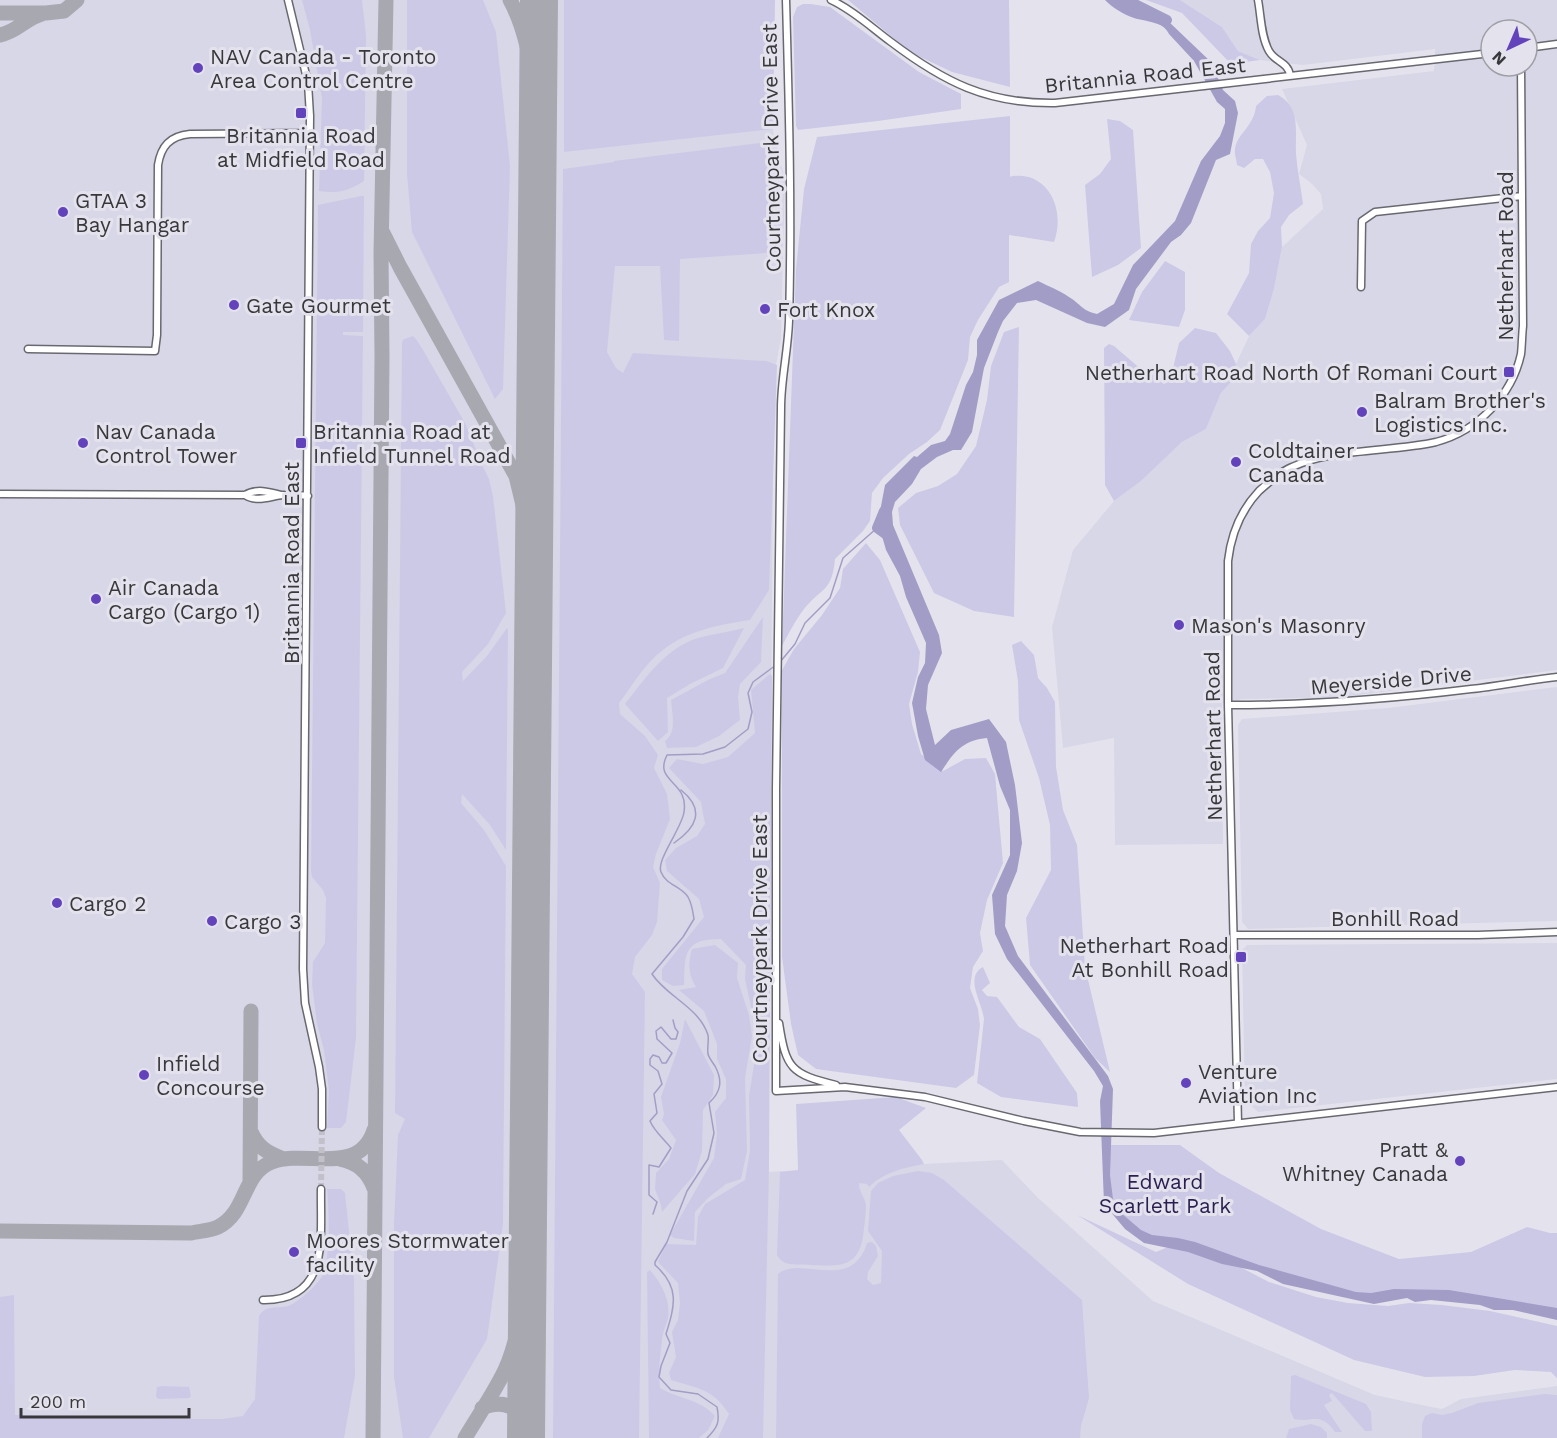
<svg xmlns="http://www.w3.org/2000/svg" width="1557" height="1438" font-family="'Work Sans',sans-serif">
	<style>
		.built { fill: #d8d7e7; fill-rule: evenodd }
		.green { fill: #ccc9e7 }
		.water { fill: #a29dc6 }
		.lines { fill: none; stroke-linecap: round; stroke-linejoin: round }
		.stream { stroke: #a29dc6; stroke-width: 1.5 }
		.river { stroke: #a29dc6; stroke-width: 10 }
		.taxiway { stroke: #a8a8b0; stroke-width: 15 }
		.runway { stroke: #a8a8b0; stroke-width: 38 }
		.minor-tunnel { stroke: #c2c1ca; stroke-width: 6; stroke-dasharray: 6 3; stroke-linecap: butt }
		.minor-casing { stroke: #686870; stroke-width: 9 }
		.minor { stroke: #fff; stroke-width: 6 }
		.poi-dot { fill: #6343bc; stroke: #e4e3ed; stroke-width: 2 }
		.labels { text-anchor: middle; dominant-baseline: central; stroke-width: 6; stroke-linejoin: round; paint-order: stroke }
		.poi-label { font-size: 21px; fill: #38383c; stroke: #e4e3ed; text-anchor: start }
		.street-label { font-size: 21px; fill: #38383c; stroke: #e4e3ed }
		.park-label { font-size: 21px; fill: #2b1f52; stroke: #e4e3ed }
	</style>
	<rect width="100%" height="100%" fill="#e4e3ed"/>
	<path class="built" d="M 0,0 L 766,0 L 772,119 L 775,144 L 785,178 L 781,338 L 774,376 L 767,1172 L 1002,1160 L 1037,1197 L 1153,1301 L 1375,1395 L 1417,1404 L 1442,1409 L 1461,1399 L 1557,1386 L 1557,1438 L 0,1438 Z
		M 1180,0 L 1557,0 L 1557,670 L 1342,697 L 1243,699 L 1222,703 L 1223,844 L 1115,845 L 1114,738 L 1063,748 L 1052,627 L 1073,550 L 1114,501 L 1141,481 L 1182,442 L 1206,429 L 1221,393 L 1232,381 L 1236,364 L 1249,336 L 1265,319 L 1274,289 L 1282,247 L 1323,209 L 1321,194 L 1311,183 L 1299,174 L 1307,145 L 1282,89 L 1434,71 L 1435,49 L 1303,65 L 1260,60 L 1238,51 L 1222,27 ZM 1491,30 L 1527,30 L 1527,66 L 1491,66 Z
		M 1557,687 L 1557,921 L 1248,929 L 1242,922 L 1238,725 L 1242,719 L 1388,708 Z
		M 1557,943 L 1557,1079 L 1258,1112 L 1245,1100 L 1242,950 L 1247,945 Z"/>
	<path class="green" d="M 302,0 L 362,0 L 366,36 L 364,181 C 348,191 338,194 319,191 L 322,98 L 310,30 Z
		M 407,0 L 483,0 L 496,32 L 510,166 L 503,389 L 495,399 L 412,232 L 407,174 Z
		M 564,0 L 775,0 L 773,129 L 564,152 Z
		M 848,0 L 1009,0 L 1010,87 L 952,72 L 910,52 Z
		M 1146,0 L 1180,0 L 1222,27 L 1238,51 L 1260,60 L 1231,64 L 1182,13 Z
		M 803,4 L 811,4 L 830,7 L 919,72 L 961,94 L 961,109 L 878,121 L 798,130 L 796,126 L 793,17 L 797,7 Z
		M 1278,95 C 1301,108 1295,129 1296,153 C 1297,170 1301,187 1303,204 L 1289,215 L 1281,227 L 1282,247 L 1274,289 L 1265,319 L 1249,336 L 1227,314 L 1249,273 L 1251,244 L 1258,231 L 1270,218 L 1274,193 L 1270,172 L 1263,159 L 1255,159 L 1244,168 L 1237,165 C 1237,161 1234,154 1235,150 C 1236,134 1254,127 1256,106 L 1267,96 Z
		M 1010,116 L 1010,177 C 1015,175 1022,176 1029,177 C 1056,186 1063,218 1054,242 L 1009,235 L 1009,282 L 999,287 L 978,320 L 970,337 L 968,360 L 940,430 L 927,442 L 909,454 L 883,478 L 872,493 L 870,521 L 863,531 L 835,559 C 832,592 822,587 804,609 C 795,621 789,633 782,646 L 796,269 L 804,189 L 817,137 Z
		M 1107,119 L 1120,121 L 1133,130 L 1141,248 L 1118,265 L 1092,277 L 1085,185 L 1100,174 L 1111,159 Z
		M 777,141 L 782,252 L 680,259 L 679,341 L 664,340 L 660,266 L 615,266 L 607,352 L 616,368 L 623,373 L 633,353 L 766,361 L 777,365 L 769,590 L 750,620 C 721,624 686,631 663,650 C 645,663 632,686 619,703 L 620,714 L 645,736 L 658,755 L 654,768 L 667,794 L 670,819 L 656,854 L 653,867 L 660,883 L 657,922 L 652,935 L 635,957 L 632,974 L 645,992 L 639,1438 L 553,1438 L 563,169 L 614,162 L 614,161 Z
		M 361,196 L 364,196 L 363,332 L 343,332 L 343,335 L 363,336 L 356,1038 L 346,1122 L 341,1128 L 327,1128 L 329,1091 L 324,1050 L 317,1024 L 312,984 L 313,962 L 325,943 L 326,898 L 323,890 L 312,877 L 311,871 L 318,205 Z
		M 1165,261 L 1185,272 L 1185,310 L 1179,327 L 1129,320 L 1142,292 Z
		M 1019,327 L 1014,617 L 974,611 L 934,593 L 900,525 L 898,508 L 916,493 L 938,486 L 957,474 L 976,446 L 987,400 L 991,366 L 1004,332 Z
		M 1195,328 L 1216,333 L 1230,351 L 1236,364 L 1232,381 L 1221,393 L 1206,429 L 1182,442 L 1141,481 L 1114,501 L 1105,485 L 1104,348 L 1109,344 L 1114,346 L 1142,370 L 1153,375 L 1164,384 L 1170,381 L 1179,343 Z
		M 413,336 L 416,339 L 423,350 L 465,423 L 477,452 L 462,459 L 466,467 L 480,461 L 489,479 L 493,496 L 506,613 L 488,644 L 462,672 L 463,681 L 487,656 L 507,628 L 508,630 L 506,850 L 490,825 L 462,794 L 461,803 L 484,830 L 506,866 L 503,1224 L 487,1339 L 429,1438 L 403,1438 L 394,1377 L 394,1223 L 398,1135 L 405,1119 L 395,1113 L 402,342 L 404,339 Z
		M 866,543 L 880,560 L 920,652 L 918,672 L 909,704 L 912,724 L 921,754 L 943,771 L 965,759 L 986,758 L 995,774 L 1003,863 L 987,900 L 980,933 L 983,951 L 973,967 L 970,988 L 978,1009 L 980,1025 L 974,1075 L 956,1088 L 816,1069 L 798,1055 L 791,1024 L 782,957 L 782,670 L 794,649 L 822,615 L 840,588 L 843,569 Z
		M 763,617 L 761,662 L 740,684 L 738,697 L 740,720 L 719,736 L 696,747 L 667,748 L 665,741 C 677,733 672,714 671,700 L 708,680 L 725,673 Z
		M 744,628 L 723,668 L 690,684 L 667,698 L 668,732 L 658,741 L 625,704 C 645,679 665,648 698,638 C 713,634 729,632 744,628 Z
		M 1021,641 L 1034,655 L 1038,678 L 1047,688 L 1055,702 L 1056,767 L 1063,810 L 1077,845 L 1085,967 L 1110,1072 L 1095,1058 L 1030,965 L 1026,918 L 1051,870 L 1050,825 L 1039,778 L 1019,720 L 1018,681 L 1012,645 Z
		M 770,674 L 772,676 L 769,1168 L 763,1438 L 718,1438 L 729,1414 C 712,1388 699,1389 671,1380 L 669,1373 L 676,1357 L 672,1332 L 678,1320 L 680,1303 L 678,1283 L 658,1262 L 666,1244 L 696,1245 L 698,1217 L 705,1204 L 745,1180 L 750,1151 L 749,1096 L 758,1040 L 745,979 L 746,965 L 721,939 C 683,939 685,954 684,985 L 673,986 L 662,980 L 662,969 L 704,917 L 699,899 L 667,871 L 665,860 L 676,848 L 697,836 L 705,824 L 701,802 L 669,768 L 677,759 L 703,764 L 728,757 L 755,733 L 751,690 Z
		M 715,945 L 738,963 L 737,978 L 749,1015 L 752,1036 L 745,1078 L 747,1151 L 741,1179 L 726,1184 L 708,1198 L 695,1212 L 694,1241 L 674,1238 L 670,1235 L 714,1158 L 717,1134 L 715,1112 L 726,1098 L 726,1079 L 717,1059 L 717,1044 L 704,1011 L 679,990 L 696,987 C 688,974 688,963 692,949 Z
		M 983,967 L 990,983 L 982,990 L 987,996 L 997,997 L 1019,1027 L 1040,1039 L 1077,1093 L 1078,1107 L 1001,1097 L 977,1083 L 984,1019 C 982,1002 964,977 983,967 Z
		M 685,1019 L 714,1075 L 713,1095 L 703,1110 L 702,1151 L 695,1174 L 662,1212 L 661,1205 L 655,1189 L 656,1173 L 669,1159 L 676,1140 L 662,1120 L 664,1114 L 661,1097 L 680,1043 Z
		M 896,1097 L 926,1108 L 899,1130 L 922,1160 L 924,1164 C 903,1168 884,1172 869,1187 L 867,1184 L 859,1183 C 859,1193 865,1197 866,1205 C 866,1212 865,1221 864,1228 C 861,1267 843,1267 810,1265 C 797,1264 783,1267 777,1255 L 780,1172 L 798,1170 L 796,1104 Z
		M 1106,1145 L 1180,1145 L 1219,1173 L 1321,1229 L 1399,1259 L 1471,1252 L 1527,1227 L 1550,1233 L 1557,1233 L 1557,1314 L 1460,1295 L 1371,1296 L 1151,1240 L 1111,1209 Z
		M 918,1171 L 932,1173 L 944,1180 L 1082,1300 L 1089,1398 L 1081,1426 L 1080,1438 L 776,1438 L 778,1274 C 800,1254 851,1294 867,1243 L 872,1242 L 876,1246 L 878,1256 L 868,1272 L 867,1279 L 873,1285 L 881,1283 L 882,1251 L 868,1231 L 871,1191 L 878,1183 L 893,1176 Z
		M 327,1189 L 341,1189 L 345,1193 L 354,1279 L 355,1376 L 344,1438 L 0,1438 L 0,1297 L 14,1295 L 15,1415 L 181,1419 L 222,1419 L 243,1416 L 255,1399 L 259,1316 C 266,1304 277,1309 288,1306 C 297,1303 318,1285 322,1276 C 331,1259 329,1208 327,1189 Z
		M 1077,1215 L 1156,1252 L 1173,1245 L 1238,1266 L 1269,1282 L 1316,1297 L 1348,1303 L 1388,1306 L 1409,1303 L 1442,1305 L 1490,1311 L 1557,1326 L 1557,1378 L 1551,1372 L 1515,1370 L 1474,1376 L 1425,1377 L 1354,1360 L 1188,1284 Z
		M 650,1270 C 661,1283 671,1300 668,1318 C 666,1326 662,1333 662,1341 C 660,1357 658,1373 660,1388 C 679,1399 700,1399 715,1416 L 708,1430 L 699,1438 L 649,1438 L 647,1272 Z
		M 1295,1375 L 1366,1404 L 1371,1412 L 1372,1431 L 1365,1431 L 1332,1393 L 1329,1395 L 1332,1401 L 1324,1405 L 1342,1432 L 1335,1432 C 1320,1411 1313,1423 1294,1419 L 1290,1410 L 1291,1376 Z
		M 163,1386 L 189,1387 L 191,1396 L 189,1398 L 159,1399 L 156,1397 L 157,1387 Z
		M 1545,1394 L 1557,1395 L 1557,1438 L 1422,1438 L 1422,1424 L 1425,1416 L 1432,1413 L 1442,1415 L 1452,1413 L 1478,1403 Z
		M 1311,1424 L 1321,1427 L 1327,1433 L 1327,1438 L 1286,1438 L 1289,1429 Z"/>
	<path class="water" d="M 1105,0 L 1129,0 L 1146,12 L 1160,15 L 1167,20 L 1211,62 L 1223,90 L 1235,101 L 1238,113 L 1230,154 L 1216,160 L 1191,223 L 1181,235 L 1171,242 L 1136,289 L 1129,310 L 1105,327 L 1087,323 L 1036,300 L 1017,303 L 1003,321 L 998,332 L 984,368 L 972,432 L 961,450 L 953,450 L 937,457 L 921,469 L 912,484 L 895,502 L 892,512 L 893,525 L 939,635 L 942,653 L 928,685 L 926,709 L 935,745 L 951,730 L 989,719 L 1006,742 L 1015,785 L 1022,843 L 1017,871 L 1007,895 L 1005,926 L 1018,956 L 1108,1076 L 1113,1089 L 1110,1175 L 1114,1207 L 1141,1230 L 1152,1235 L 1178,1238 L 1195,1242 L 1259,1265 L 1356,1292 L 1371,1293 L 1394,1289 L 1449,1290 L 1557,1308 L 1557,1320 L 1513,1310 L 1494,1310 L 1480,1305 L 1431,1300 L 1415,1302 L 1407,1298 L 1374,1304 L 1283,1284 L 1257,1271 L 1222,1264 L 1188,1252 L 1144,1243 L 1125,1229 L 1104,1204 L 1100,1101 L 1103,1086 L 1094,1071 L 1007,959 L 995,934 L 992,895 L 1010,855 L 1010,810 L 1000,786 L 987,738 C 963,740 954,752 941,772 L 925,760 L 918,736 L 912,703 L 918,677 L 925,663 L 926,643 L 906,597 L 900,576 L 886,550 L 878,522 L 885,485 L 914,456 L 917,457 L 931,445 L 945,441 L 950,434 L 966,385 L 973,372 L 977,355 L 977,340 L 999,300 L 1038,281 C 1048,286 1059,290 1069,297 C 1082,305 1081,310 1097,314 L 1114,304 L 1133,265 L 1175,221 L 1201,161 L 1220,136 L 1225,123 L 1225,109 L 1217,102 L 1194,61 L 1169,34 C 1163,21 1146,22 1134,18 C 1123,14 1113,8 1105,0 Z"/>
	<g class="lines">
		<path class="stream" d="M 780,662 L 795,644 L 805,623 L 830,598 L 843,558 L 877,528
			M 674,843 C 696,828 706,810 681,790
			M 653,1214 L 657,1202 L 649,1195 L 649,1165 L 659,1167 L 671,1148 C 664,1139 654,1131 650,1121 L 657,1113 L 654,1094 L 662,1084 L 658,1071 L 650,1065 L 650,1059 L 653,1055 L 659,1057 L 662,1063 L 666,1063 L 672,1053 L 657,1039 L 656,1031 L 661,1027 L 671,1039 L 676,1039 L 678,1032 L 675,1028 L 673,1020
			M 707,1438 C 718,1427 720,1422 717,1407 L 698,1394 L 671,1390 L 659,1377 L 661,1366 L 670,1343 L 666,1334 C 675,1305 680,1287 655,1265 L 655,1262 L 667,1242 L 687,1191 L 708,1159 L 714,1133 L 709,1103 C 721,1092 723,1081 715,1066 C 713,1063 709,1058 708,1054 C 707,1048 709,1041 708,1035 C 699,1007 667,997 652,974 L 683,937 L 694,919 C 693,912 692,904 688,897 C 681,886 666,885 661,872 C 656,860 682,828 684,812 C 689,780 653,783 667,755 L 703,754 L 725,747 L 748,729 L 752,712 L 748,693 L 753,682 L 776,665"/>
		<path class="river" d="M 1127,0 L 1167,20
			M 884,511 L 877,528 L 892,539"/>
		<path class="taxiway" d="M 510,0 C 528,33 532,72 538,108
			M 0,13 L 46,13 L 64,11 L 77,0
			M 0,35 C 17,32 26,18 42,14
			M 383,233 L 400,267 L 516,476 L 528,526 L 534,567
			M 251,1132 C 258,1147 266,1152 281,1158
			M 340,1159 C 357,1162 368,1171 374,1188
			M 250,1181 L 251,1011
			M 0,1231 L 191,1233 C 199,1231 210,1231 218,1227 C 247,1213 242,1173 272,1162 C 306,1149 359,1177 374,1130
			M 482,1408 C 503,1399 522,1406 526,1430
			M 373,1438 L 382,357 L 381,253 L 386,0
			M 465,1438 C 478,1416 494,1393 505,1370 C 521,1334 524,1294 527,1255"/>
		<path class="runway" d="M 526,1438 L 539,0"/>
		<path class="minor-tunnel" d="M 321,1189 L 322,1127"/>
		<g class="minor-casing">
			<path id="minor" d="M 288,0 L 308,83 L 310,116 L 303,969 L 305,1003 L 319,1067 L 322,1089 L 322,1127
				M 786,0 C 789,107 792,214 789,321 C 788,351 781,379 781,408 L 776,789 L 776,1091 L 845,1087 L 925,1097 L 1024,1121 L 1080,1132 L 1154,1133 L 1557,1087
				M 831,0 C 853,10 872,28 891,42 C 944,82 987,104 1055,103 L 1491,53
				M 1258,0 C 1261,16 1261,37 1269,51 C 1275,62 1288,62 1290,75
				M 1527,48 L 1557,44
				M 1361,287 L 1362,221 L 1375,212 L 1522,196
				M 28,349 L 155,351 L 157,335 L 158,165 C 161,146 170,136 190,134 L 311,133
				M 0,494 L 245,495 C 256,488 270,492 281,495
				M 245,495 C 257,503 271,496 283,495 C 291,495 300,495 308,496
				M 1228,705 C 1309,705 1390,699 1471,689 C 1499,686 1528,680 1557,677
				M 1234,935 L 1478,935 L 1557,932
				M 779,1023 C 786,1069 791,1074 836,1085
				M 1238,1123 L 1228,705 L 1228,561 C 1231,535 1241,510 1259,491 C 1269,482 1280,472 1292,467 C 1334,448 1392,452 1436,442 C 1478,431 1512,395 1521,354 C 1522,345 1522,335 1523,326 L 1521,66
				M 263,1300 C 331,1301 320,1237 321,1189"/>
		</g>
		<use href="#minor" class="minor"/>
	</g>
	<g class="poi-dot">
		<circle cx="198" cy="68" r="6"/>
		<rect x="295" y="107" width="12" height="12" rx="3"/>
		<circle cx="63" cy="212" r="6"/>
		<circle cx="234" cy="305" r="6"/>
		<circle cx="765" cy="309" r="6"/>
		<rect x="1503" y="366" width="12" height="12" rx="3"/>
		<circle cx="1362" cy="412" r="6"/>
		<circle cx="83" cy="443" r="6"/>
		<rect x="295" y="437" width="12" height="12" rx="3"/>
		<circle cx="1236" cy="462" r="6"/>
		<circle cx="96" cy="599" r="6"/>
		<circle cx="1179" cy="625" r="6"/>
		<circle cx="57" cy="903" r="6"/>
		<circle cx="212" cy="921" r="6"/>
		<rect x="1235" y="951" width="12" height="12" rx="3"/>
		<circle cx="144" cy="1075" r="6"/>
		<circle cx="1186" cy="1083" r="6"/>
		<circle cx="1460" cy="1161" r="6"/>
		<circle cx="294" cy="1252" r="6"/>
	</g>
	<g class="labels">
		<g class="poi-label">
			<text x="210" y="56">NAV Canada - Toronto<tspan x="210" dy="24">Area Control Centre</tspan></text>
			<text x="301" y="135" text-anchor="middle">Britannia Road<tspan x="301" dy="24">at Midfield Road</tspan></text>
			<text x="75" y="200">GTAA 3<tspan x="75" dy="24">Bay Hangar</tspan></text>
			<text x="246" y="305">Gate Gourmet</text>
			<text x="777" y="309">Fort Knox</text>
			<text x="1497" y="372" text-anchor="end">Netherhart Road North Of Romani Court</text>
			<text x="1374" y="400">Balram Brother's<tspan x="1374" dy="24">Logistics Inc.</tspan></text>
			<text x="95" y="431">Nav Canada<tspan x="95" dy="24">Control Tower</tspan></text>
			<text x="313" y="431">Britannia Road at<tspan x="313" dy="24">Infield Tunnel Road</tspan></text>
			<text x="1248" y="450">Coldtainer<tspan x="1248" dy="24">Canada</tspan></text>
			<text x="108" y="587">Air Canada<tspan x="108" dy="24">Cargo (Cargo 1)</tspan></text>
			<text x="1191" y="625">Mason's Masonry</text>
			<text x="69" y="903">Cargo 2</text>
			<text x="224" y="921">Cargo 3</text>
			<text x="1229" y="945" text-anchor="end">Netherhart Road<tspan x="1229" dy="24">At Bonhill Road</tspan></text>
			<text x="156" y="1063">Infield<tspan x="156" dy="24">Concourse</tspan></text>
			<text x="1198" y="1071">Venture<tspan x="1198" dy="24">Aviation Inc</tspan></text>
			<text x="1448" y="1149" text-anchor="end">Pratt &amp;<tspan x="1448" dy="24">Whitney Canada</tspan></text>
			<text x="306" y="1240">Moores Stormwater<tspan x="306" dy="24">facility</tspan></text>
		</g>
		<g class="street-label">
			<text transform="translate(1145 75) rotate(-6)">Britannia Road East</text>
			<text transform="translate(771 148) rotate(-91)">Courtneypark Drive East</text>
			<text transform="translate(1505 256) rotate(-90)">Netherhart Road</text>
			<text transform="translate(291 563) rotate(-90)">Britannia Road East</text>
			<text transform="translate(1391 680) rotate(-5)">Meyerside Drive</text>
			<text transform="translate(1213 736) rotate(-91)">Netherhart Road</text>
			<text x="1395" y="918">Bonhill Road</text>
			<text transform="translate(759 939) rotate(-90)">Courtneypark Drive East</text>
		</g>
		<g class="park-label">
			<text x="1165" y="1181">Edward<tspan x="1165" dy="24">Scarlett Park</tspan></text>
		</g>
	</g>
	<g transform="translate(1509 48) rotate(224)"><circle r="28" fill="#e4e3ed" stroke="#9f9fa6" stroke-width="1.5"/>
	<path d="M0-4.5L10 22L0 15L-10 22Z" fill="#6343bc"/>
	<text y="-9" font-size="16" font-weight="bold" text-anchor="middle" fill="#38383c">N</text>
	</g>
	<path d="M21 1408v9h168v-9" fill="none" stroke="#38383c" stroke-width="3"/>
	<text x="30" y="1408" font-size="18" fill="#38383c" stroke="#e4e3ed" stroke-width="4.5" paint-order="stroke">200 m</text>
</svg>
